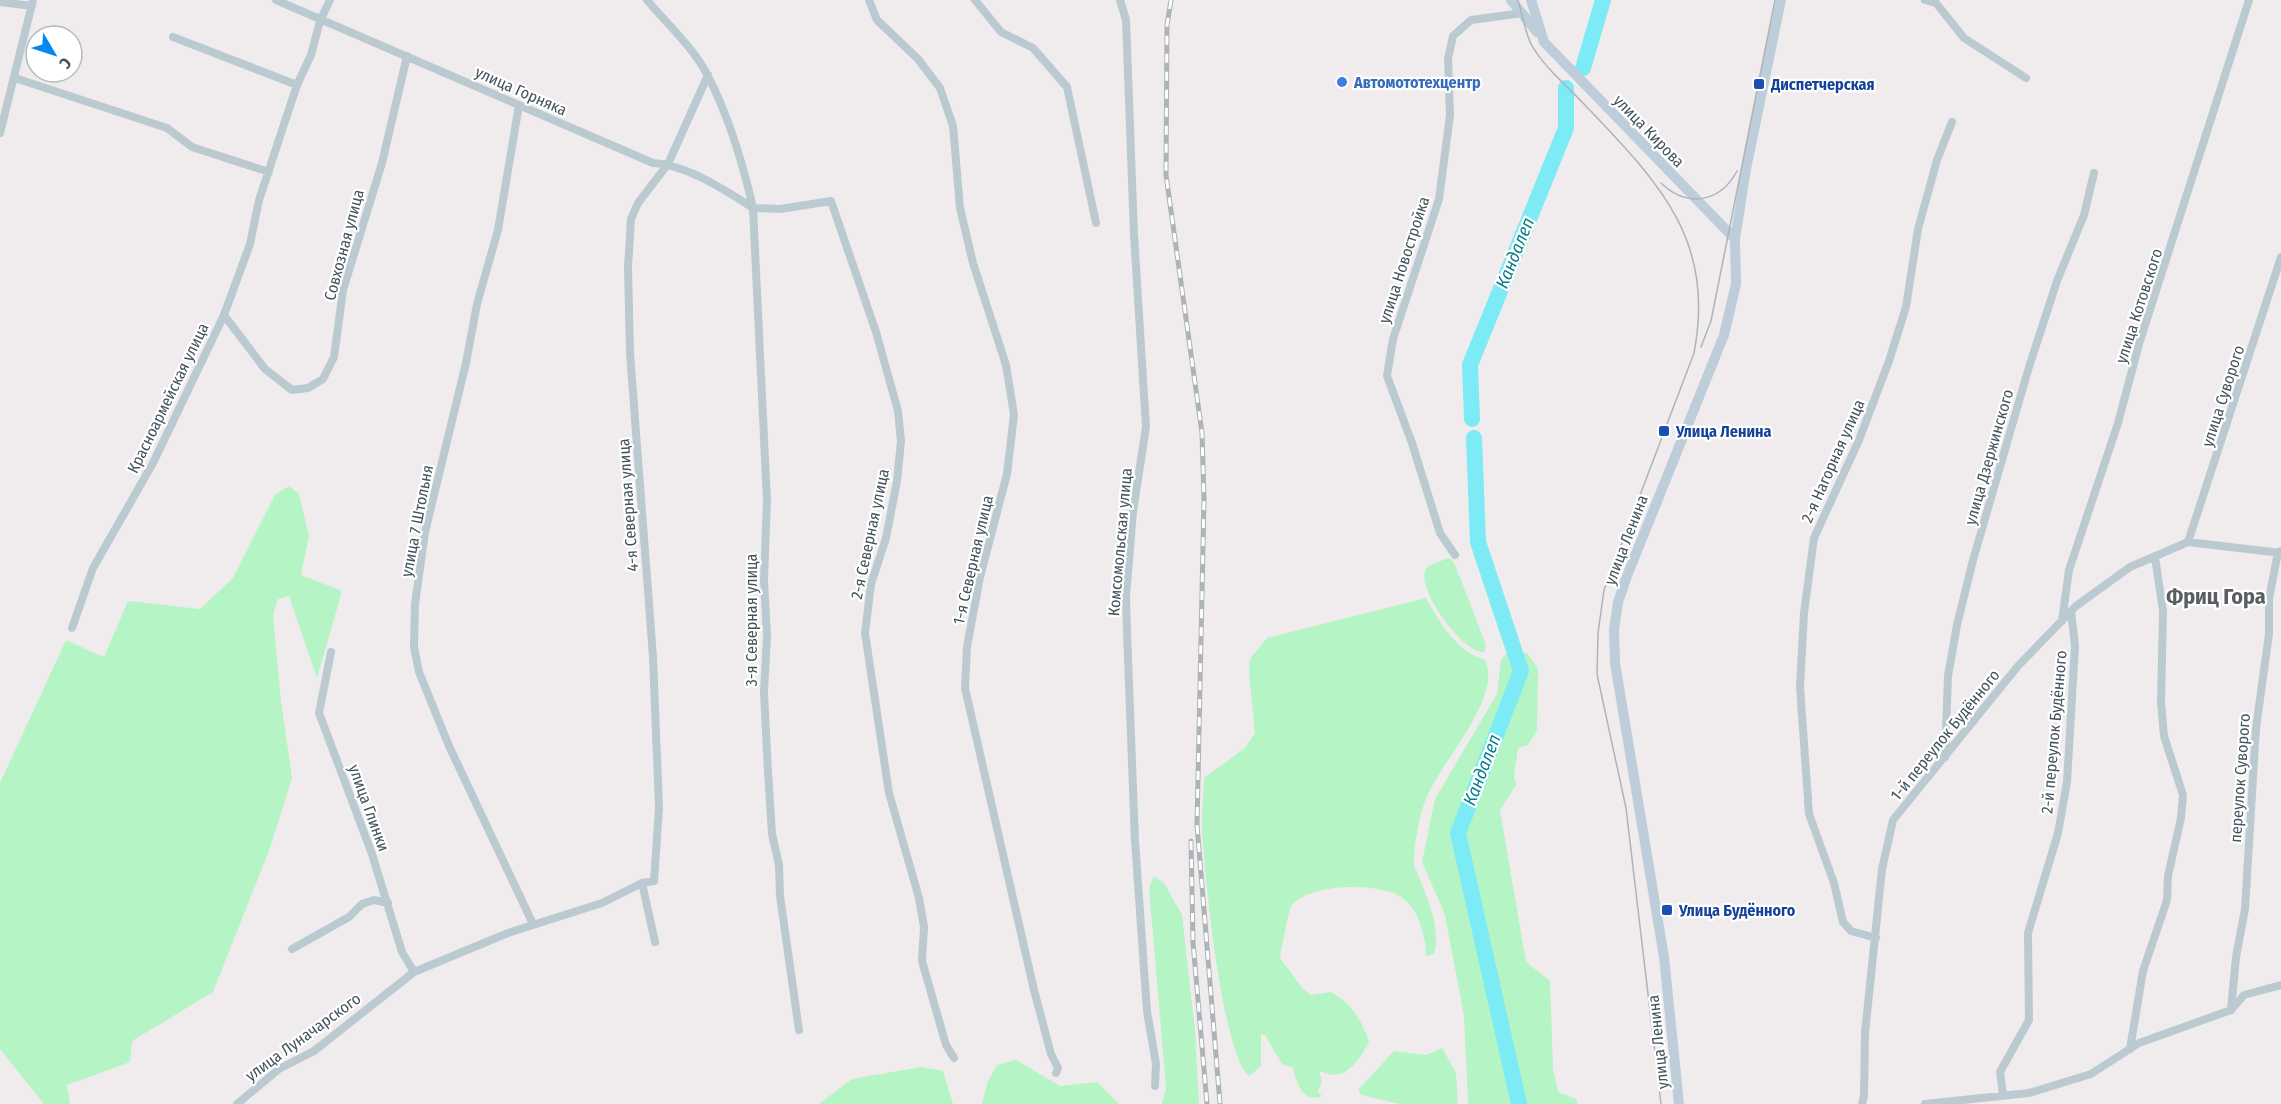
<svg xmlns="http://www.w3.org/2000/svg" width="2281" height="1104" font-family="'Fira Sans Condensed',sans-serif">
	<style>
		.green { fill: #b5f4c5 }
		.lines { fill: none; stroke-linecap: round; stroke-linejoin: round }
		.river { stroke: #7debf6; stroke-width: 16 }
		.street { stroke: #bbcad1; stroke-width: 8 }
		.secondary { stroke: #bdcdd9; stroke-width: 10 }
		.tram { stroke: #aeb3b8; stroke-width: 1.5 }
		.rail-casing { stroke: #aeb3b8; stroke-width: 5 }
		.rail { stroke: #fff; stroke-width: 3; stroke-dasharray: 9; stroke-linecap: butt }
		.shop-dot { fill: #3f7fe0; stroke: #fff; stroke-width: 2 }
		.transit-dot { fill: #1a4fb4; stroke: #fff; stroke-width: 2 }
		.labels { text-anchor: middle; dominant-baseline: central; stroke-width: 4.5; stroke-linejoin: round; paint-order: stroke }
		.shop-label { font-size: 16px; font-weight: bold; fill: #366cbe; stroke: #fff; text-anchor: start }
		.transit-label { font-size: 16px; font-weight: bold; fill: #164399; stroke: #fff; text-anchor: start }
		.street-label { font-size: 16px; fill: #43535c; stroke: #fff }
		.water-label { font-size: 18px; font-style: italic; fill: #047e8a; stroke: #fff }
		.district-label { font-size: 22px; font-weight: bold; fill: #595e63; stroke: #fff }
	</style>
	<rect width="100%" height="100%" fill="#f0eced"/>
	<path class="green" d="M 289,486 L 299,494 L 309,536 L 301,575 L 342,591 L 317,678 L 289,596 L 278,599 L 273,615 L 281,701 L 292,778 L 270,848 L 213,992 L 132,1041 L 130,1062 L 67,1085 L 70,1104 L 44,1104 L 0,1049 L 0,783 L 66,640 L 104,657 L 128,601 L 200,609 L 233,578 L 275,495 Z
		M 1449,558 L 1454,562 L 1486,645 L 1484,652 C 1463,654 1418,591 1425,571 C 1427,564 1442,561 1449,558 Z
		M 1426,598 C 1440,623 1456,651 1485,660 C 1503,698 1440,762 1426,799 C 1419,816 1414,844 1414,862 C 1414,868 1418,874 1420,879 C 1429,904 1441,928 1434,954 L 1426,956 C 1426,935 1418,906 1398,895 C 1374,883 1311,883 1292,905 C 1288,910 1282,948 1280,958 L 1303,989 L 1311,995 L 1331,992 C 1353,1005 1361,1019 1369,1042 C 1363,1054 1350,1075 1334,1075 C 1329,1075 1324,1072 1319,1071 L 1322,1081 L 1318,1092 L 1322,1096 C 1303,1104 1296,1082 1293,1068 L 1282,1064 L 1265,1035 L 1261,1034 L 1261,1066 L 1249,1076 C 1222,1054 1204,870 1202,828 C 1201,811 1204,794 1204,778 L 1245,748 L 1255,733 L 1249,672 L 1250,659 L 1267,638 Z
		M 1507,653 L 1527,653 L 1538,669 L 1537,730 L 1528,745 L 1518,748 L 1514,776 L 1516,785 L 1500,810 L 1526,962 L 1550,981 L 1553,1068 L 1558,1092 L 1576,1099 L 1578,1104 L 1468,1104 L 1464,1016 L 1445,915 L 1422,862 L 1435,799 L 1497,694 L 1501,660 Z
		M 1154,876 L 1164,883 L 1182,915 L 1195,1030 L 1199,1104 L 1162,1104 L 1166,1088 L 1149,888 Z
		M 1442,1048 L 1456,1073 L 1458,1104 L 1400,1104 L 1361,1095 L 1358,1090 L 1394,1051 L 1426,1055 Z
		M 1016,1060 L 1060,1086 L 1097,1082 L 1119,1104 L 982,1104 L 988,1081 L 997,1065 Z
		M 921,1067 L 943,1071 L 953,1104 L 819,1104 L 852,1079 Z"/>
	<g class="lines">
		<path class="river" d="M 1583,68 L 1603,0
			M 1472,419 L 1470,365 L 1566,128 L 1566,88
			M 1474,438 L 1478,542 L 1521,671 L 1458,833 L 1519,1104"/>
		<path class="street" d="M 276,0 L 653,163 C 687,165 725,190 753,208
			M 647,0 C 667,24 694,48 708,76 C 729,117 743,164 753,208 L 767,501 L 764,580 L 767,636 L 764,692 L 768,772 L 772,834 L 779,865 L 780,896 L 799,1030
			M 869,0 L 877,20 L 918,59 L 940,88 L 953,126 L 960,208 L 973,263 L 1006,365 L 1014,415 L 1007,474 L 980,577 L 967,647 L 965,688 L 1034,990 L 1051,1054 L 1058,1068 L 1056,1073
			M 975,0 L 1001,32 L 1033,48 L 1067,87 L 1096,223
			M 1120,0 L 1126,20 L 1134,234 L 1146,427 L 1133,512 L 1126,597 L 1127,632 L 1135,841 L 1147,1011 L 1156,1064 L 1155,1086
			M 1925,0 L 1936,3 L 1964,38 L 2026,78
			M 0,2 L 32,6
			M 173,37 L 297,85
			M 15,78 L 167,128 L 192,147 L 269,172
			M 519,105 L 498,230 L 477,304 L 466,363 L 425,532 L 415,604 L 414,647 L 419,672 L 449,746 L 533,924
			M 0,133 L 33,0
			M 753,208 L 780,209 L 831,201 L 876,332 L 898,411 L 901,441 L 897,481 L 886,538 L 871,584 L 865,633 L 889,793 L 919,898 L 924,927 L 922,961 L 946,1045 L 954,1058
			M 224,315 L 265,369 L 292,390 L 308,388 L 323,379 L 334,357 L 343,290 L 382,163 L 407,56
			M 2188,542 L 2281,257
			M 1455,555 L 1440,533 L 1412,443 L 1387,376 L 1393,339 L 1439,199 L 1450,115 L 1448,59 L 1453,36 L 1471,20 L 1523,13
			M 2062,621 L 2069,570 L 2118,423 L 2139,344 L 2249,0
			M 72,628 L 93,568 L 153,463 L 224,315 L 250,244 L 259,200 L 297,85 L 311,55 L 320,21 L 330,0
			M 331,652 L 319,713 L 372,854 L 402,952 L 414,972
			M 1945,757 L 1948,676 L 1957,625 L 1973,560 L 2029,367 L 2057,281 L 2084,215 L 2094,173
			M 1876,938 L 1851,931 L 1843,922 L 1834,883 L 1809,814 L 1800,687 L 1804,613 L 1814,538 L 1859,440 L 1889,361 L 1906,307 L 1918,229 L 1937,160 L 1952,122
			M 655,942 L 642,883 L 654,881 L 659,808 L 653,657 L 630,353 L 628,268 L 631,219 L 638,203 L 668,164 L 708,75
			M 292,949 L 349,917 L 362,904 L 374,900 L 388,903
			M 2231,1010 L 2236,957 L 2245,909 L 2256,728 L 2269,634 L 2269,599 L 2278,552 L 2281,551
			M 2130,1049 L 2143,971 L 2167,900 L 2168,876 L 2181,818 L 2183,795 L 2164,736 L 2161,702 L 2163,611 L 2155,557
			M 2003,1095 L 2000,1072 L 2029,1020 L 2028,933 L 2058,833 L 2067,782 L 2075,646 L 2071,611
			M 237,1104 L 279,1069 L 314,1051 L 414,972 L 508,933 L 602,903 L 642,883
			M 1862,1104 L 1864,1096 L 1865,1033 L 1882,869 L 1893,820 L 2018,666 L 2076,606 L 2130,567 L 2188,542 L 2281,553
			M 1925,1104 L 2029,1093 L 2091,1074 L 2139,1043 L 2231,1010 L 2244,995 L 2281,985"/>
		<path class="secondary" d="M 1511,0 L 1537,32
			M 1531,0 L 1544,42 L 1735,239
			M 1679,1104 L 1664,957 L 1615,663 L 1614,629 L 1618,602 L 1627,576 L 1724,335 L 1736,284 L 1735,239 L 1746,169 L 1781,0"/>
		<path class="tram" d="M 1518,0 C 1522,14 1525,31 1531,44 C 1543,66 1566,85 1583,103 C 1656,180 1716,237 1694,353 L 1604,590 L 1598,633 L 1597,674 L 1626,808 L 1661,1104
			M 1661,183 C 1687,208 1720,203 1737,171
			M 1701,347 L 1711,321 L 1775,0"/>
		<g class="rail-casing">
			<path id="rail" d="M 1171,0 L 1167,25 L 1166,175 L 1202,433 L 1204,500 L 1197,825 L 1220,1104
				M 1191,841 L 1193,942 L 1207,1104"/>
		</g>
		<use href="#rail" class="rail"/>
	</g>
	<circle class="shop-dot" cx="1342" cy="82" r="6"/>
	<g class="transit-dot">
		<rect x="1753" y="78" width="12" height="12" rx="3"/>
		<rect x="1658" y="425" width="12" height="12" rx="3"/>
		<rect x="1661" y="904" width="12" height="12" rx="3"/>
	</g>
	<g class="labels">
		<g class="shop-label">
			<text x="1354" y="82">Автомототехцентр</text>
		</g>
		<g class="transit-label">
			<text x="1771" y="84">Диспетчерская</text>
			<text x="1676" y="431">Улица Ленина</text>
			<text x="1679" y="910">Улица Будённого</text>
		</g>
		<g class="street-label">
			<text transform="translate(521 91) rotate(24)">улица Горняка</text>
			<text transform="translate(1649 131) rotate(46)">улица Кирова</text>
			<text transform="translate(344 245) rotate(-75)">Совхозная улица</text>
			<text transform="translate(1404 260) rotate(-72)">улица Новостройка</text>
			<text transform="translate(2139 306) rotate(-72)">улица Котовского</text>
			<text transform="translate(2223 396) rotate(-72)">улица Суворого</text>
			<text transform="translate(168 398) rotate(-64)">Красноармейская улица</text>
			<text transform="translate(1989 457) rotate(-74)">улица Дзержинского</text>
			<text transform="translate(1833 461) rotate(-66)">2-я Нагорная улица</text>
			<text transform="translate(628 505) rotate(-94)">4-я Северная улица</text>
			<text transform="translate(417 521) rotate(-79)">улица 7 Штольня</text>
			<text transform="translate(870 534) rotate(-78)">2-я Северная улица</text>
			<text transform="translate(1626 540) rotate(-69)">улица Ленина</text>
			<text transform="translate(1120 542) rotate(-85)">Комсомольская улица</text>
			<text transform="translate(973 560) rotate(-77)">1-я Северная улица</text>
			<text transform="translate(751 620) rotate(-90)">3-я Северная улица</text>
			<text transform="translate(2054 732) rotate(-85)">2-й переулок Будённого</text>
			<text transform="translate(1945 735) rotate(-51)">1-й переулок Будённого</text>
			<text transform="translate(2240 778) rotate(-86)">переулок Суворого</text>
			<text transform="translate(369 808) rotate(70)">улица Глинки</text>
			<text transform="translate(303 1037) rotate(-36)">улица Луначарского</text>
			<text transform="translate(1658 1042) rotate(-96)">улица Ленина</text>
		</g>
		<g class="water-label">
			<text transform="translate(1515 253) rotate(-68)">Кандалеп</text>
			<text transform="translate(1482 770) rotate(-69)">Кандалеп</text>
		</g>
		<g class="district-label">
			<text x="2216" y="596">Фриц Гора</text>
		</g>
	</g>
	<g transform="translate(54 54) rotate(129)"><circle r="28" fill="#ffffff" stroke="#b4babe" stroke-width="1.5"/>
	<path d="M0-4.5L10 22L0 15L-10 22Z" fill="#0488f2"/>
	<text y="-9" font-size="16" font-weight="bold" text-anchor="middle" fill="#43535c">С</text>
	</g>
</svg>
